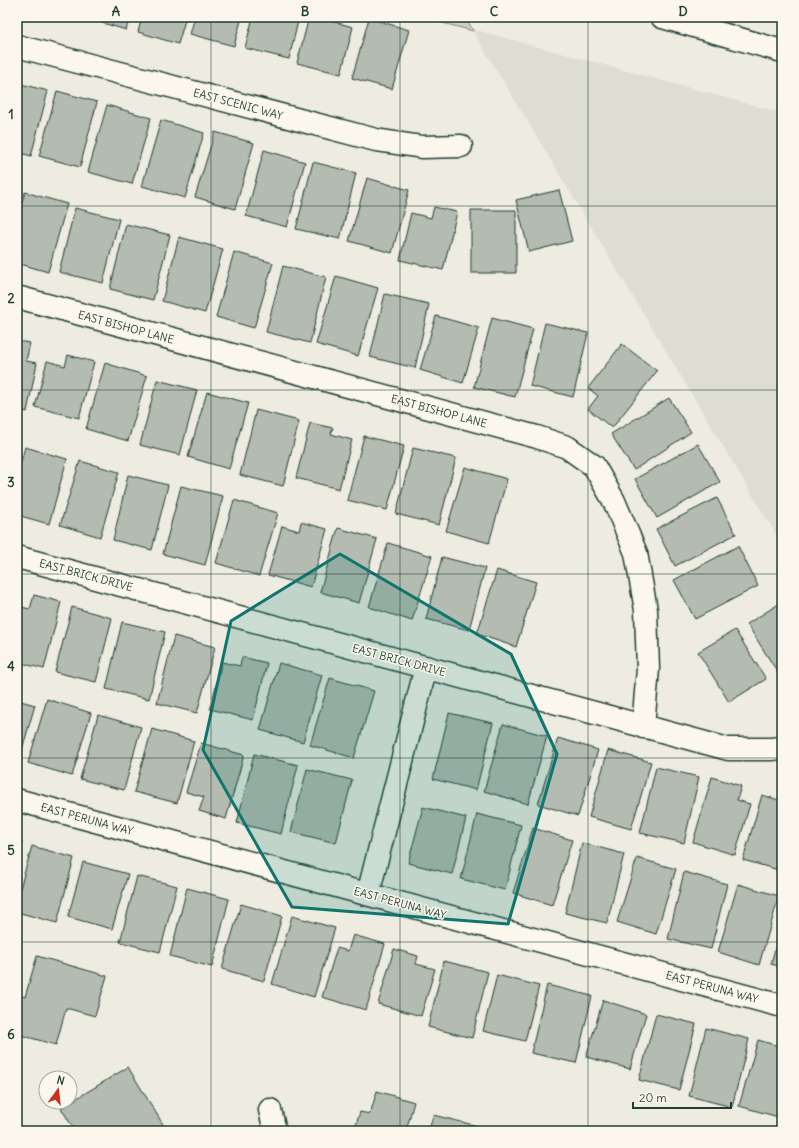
<svg xmlns="http://www.w3.org/2000/svg" width="799" height="1148" font-family="Delius,sans-serif">
	<style>
		.built { fill: #ddddd2 }
		.green { fill: #cbcfc4; stroke: #75867c }
		.building { fill: #b4bbb0; stroke: #1f3d34 }
		.lines { fill: none; stroke-linecap: round; stroke-linejoin: round }
		.street-casing { stroke: #1f3d34; stroke-width: 25 }
		.street { stroke: #fbf7ec; stroke-width: 22 }
		.marked { fill: #0f766e; fill-opacity: 0.2; stroke: #0f766e; stroke-width: 3; stroke-linejoin: round }
		.grid { fill: none; stroke: #1f3d34; stroke-width: 1; stroke-opacity: 0.55 }
		.labels { text-anchor: middle; dominant-baseline: central; stroke-width: 3; stroke-linejoin: round; paint-order: stroke }
		.street-label { font-size: 11px; fill: #1f3d34; stroke: #fbf7ec }
		.neatline { fill: none; stroke: #1f3d34; stroke-width: 1.5 }
		.grid-label { font-size: 13px; text-anchor: middle; font-weight: bold; fill: #1f3d34 }
	</style>
	<rect width="100%" height="100%" fill="#eeece1"/>
	<filter id="ink" filterUnits="userSpaceOnUse"><feTurbulence type="fractalNoise" baseFrequency=".025" numOctaves="2"/><feDisplacementMap in="SourceGraphic" scale="8" xChannelSelector="R" yChannelSelector="G"/><feConvolveMatrix kernelMatrix="1 2 1 2 8 2 1 2 1" color-interpolation-filters="sRGB"/></filter>
	<g filter="url(#ink)">
		<path class="built" d="M 472,29 L 782,113 L 782,544 L 473,31 Z"/>
		<path class="green" d="M 420,17 L 466,17 L 473,31 Z"/>
		<path class="building" d="M 83,17 L 130,17 L 126,30 Z
			M 142,17 L 186,17 L 178,44 L 138,32 Z
			M 195,17 L 242,17 L 234,46 L 190,34 Z
			M 253,17 L 299,17 L 289,59 L 245,48 Z
			M 309,17 L 316,17 L 353,27 L 341,74 L 297,63 Z
			M 369,18 L 409,30 L 392,89 L 352,78 Z
			M 17,83 L 48,91 L 31,156 L 17,152 Z
			M 57,91 L 97,102 L 80,167 L 39,156 Z
			M 107,105 L 151,118 L 132,184 L 88,172 Z
			M 161,120 L 204,133 L 185,198 L 142,186 Z
			M 215,132 L 254,143 L 235,209 L 195,197 Z
			M 264,150 L 305,162 L 287,227 L 246,216 Z
			M 313,162 L 356,173 L 340,239 L 296,229 Z
			M 367,178 L 409,190 L 392,253 L 349,241 Z
			M 559,190 L 572,241 L 529,252 L 516,200 Z
			M 25,192 L 67,204 L 48,272 L 17,263 L 17,219 Z
			M 434,207 L 457,212 L 443,270 L 400,260 L 411,213 L 431,218 Z
			M 75,208 L 119,219 L 103,283 L 59,272 Z
			M 471,210 L 516,210 L 516,273 L 471,273 Z
			M 126,224 L 170,235 L 153,300 L 110,289 Z
			M 179,237 L 223,249 L 205,313 L 162,301 Z
			M 234,252 L 273,263 L 254,328 L 216,317 Z
			M 283,266 L 326,277 L 310,343 L 266,332 Z
			M 336,276 L 378,288 L 358,356 L 316,344 Z
			M 385,294 L 429,304 L 415,368 L 370,357 Z
			M 436,316 L 479,328 L 463,383 L 420,370 Z
			M 492,318 L 533,329 L 515,397 L 474,387 Z
			M 545,323 L 588,333 L 573,397 L 530,386 Z
			M 17,341 L 30,343 L 26,361 L 37,363 L 27,412 L 17,409 Z
			M 622,344 L 657,371 L 612,428 L 588,409 L 598,396 L 588,388 Z
			M 68,355 L 94,362 L 79,418 L 35,407 L 47,361 L 65,366 Z
			M 105,363 L 147,376 L 128,441 L 86,429 Z
			M 157,380 L 197,390 L 180,455 L 140,445 Z
			M 207,392 L 248,403 L 229,469 L 188,457 Z
			M 669,398 L 691,432 L 634,470 L 611,434 Z
			M 256,410 L 299,421 L 283,486 L 240,475 Z
			M 310,423 L 333,428 L 331,434 L 352,440 L 339,489 L 296,478 Z
			M 364,436 L 404,446 L 387,510 L 347,500 Z
			M 698,444 L 720,482 L 657,518 L 635,479 Z
			M 25,447 L 67,459 L 49,524 L 17,515 L 17,477 Z
			M 413,448 L 456,458 L 439,525 L 396,514 Z
			M 80,461 L 119,472 L 100,537 L 60,525 Z
			M 465,467 L 507,479 L 489,543 L 446,531 Z
			M 128,475 L 168,485 L 152,550 L 113,540 Z
			M 181,486 L 223,496 L 205,565 L 163,554 Z
			M 717,498 L 736,534 L 675,566 L 656,529 Z
			M 234,500 L 278,513 L 259,576 L 216,563 Z
			M 301,522 L 327,529 L 311,587 L 268,575 L 282,526 L 299,531 Z
			M 338,528 L 377,539 L 359,603 L 320,592 Z
			M 388,543 L 432,556 L 412,621 L 369,607 Z
			M 738,546 L 758,586 L 695,619 L 674,580 Z
			M 442,557 L 485,568 L 469,630 L 426,619 Z
			M 497,570 L 536,582 L 516,647 L 477,634 Z
			M 34,595 L 61,602 L 44,669 L 17,662 L 17,606 L 30,609 Z
			M 782,602 L 782,679 L 747,624 Z
			M 72,607 L 112,618 L 96,682 L 55,672 Z
			M 122,622 L 165,632 L 149,699 L 106,689 Z
			M 735,630 L 766,679 L 729,702 L 698,652 Z
			M 174,636 L 215,647 L 197,713 L 157,703 Z
			M 242,657 L 267,663 L 253,720 L 210,709 L 222,662 L 240,666 Z
			M 279,663 L 322,675 L 303,742 L 260,730 Z
			M 330,678 L 374,691 L 354,758 L 310,745 Z
			M 47,699 L 91,713 L 72,776 L 28,763 Z
			M 17,700 L 35,705 L 19,760 L 17,760 Z
			M 449,713 L 493,723 L 476,790 L 433,779 Z
			M 98,715 L 141,727 L 124,790 L 80,779 Z
			M 503,724 L 547,736 L 528,804 L 484,791 Z
			M 152,729 L 194,741 L 177,803 L 134,792 Z
			M 558,738 L 598,750 L 578,816 L 538,804 Z
			M 201,743 L 244,755 L 226,819 L 199,811 L 204,797 L 186,792 Z
			M 608,750 L 651,762 L 631,829 L 589,817 Z
			M 254,754 L 298,765 L 281,834 L 237,823 Z
			M 656,767 L 699,777 L 684,843 L 640,833 Z
			M 307,769 L 352,780 L 336,843 L 291,832 Z
			M 712,777 L 741,786 L 737,800 L 750,804 L 735,855 L 693,842 Z
			M 762,795 L 782,801 L 782,871 L 743,860 Z
			M 423,807 L 466,818 L 452,874 L 408,863 Z
			M 477,814 L 521,825 L 505,890 L 461,879 Z
			M 533,828 L 572,840 L 552,905 L 513,893 Z
			M 17,840 L 22,841 L 17,861 Z
			M 582,843 L 624,854 L 607,923 L 565,913 Z
			M 32,846 L 74,858 L 57,923 L 17,912 L 17,899 Z
			M 637,858 L 676,869 L 656,934 L 617,922 Z
			M 83,862 L 128,874 L 112,929 L 68,917 Z
			M 684,872 L 727,884 L 711,949 L 668,939 Z
			M 137,876 L 177,886 L 160,952 L 120,942 Z
			M 738,884 L 779,896 L 759,965 L 718,952 Z
			M 187,888 L 229,899 L 212,967 L 170,956 Z
			M 241,904 L 282,916 L 264,981 L 222,969 Z
			M 292,916 L 335,928 L 314,997 L 272,984 Z
			M 782,921 L 782,967 L 771,964 Z
			M 353,935 L 385,944 L 366,1010 L 322,997 L 337,948 L 348,951 Z
			M 394,949 L 418,956 L 416,964 L 435,969 L 421,1016 L 378,1004 Z
			M 37,956 L 107,976 L 95,1016 L 66,1008 L 56,1045 L 17,1034 L 17,994 L 25,997 Z
			M 444,961 L 488,972 L 472,1038 L 428,1027 Z
			M 497,975 L 539,986 L 525,1041 L 483,1031 Z
			M 547,985 L 592,996 L 576,1063 L 531,1053 Z
			M 603,1000 L 646,1014 L 630,1069 L 586,1057 Z
			M 656,1014 L 696,1024 L 679,1090 L 639,1080 Z
			M 706,1028 L 749,1039 L 732,1107 L 689,1096 Z
			M 758,1040 L 782,1047 L 782,1118 L 739,1106 Z
			M 128,1067 L 167,1131 L 75,1131 L 61,1108 Z
			M 377,1091 L 414,1102 L 406,1131 L 354,1131 L 360,1112 L 370,1114 Z
			M 433,1115 L 498,1131 L 429,1131 Z"/>
		<g class="lines">
			<g class="street-casing">
				<path id="street" d="M 662,17 L 782,51
					M 17,46 L 376,140 L 422,147 L 461,146
					M 17,297 L 537,437 L 567,447 L 594,466 L 614,501 L 636,553 L 646,610 L 648,669 L 643,727
					M 17,557 L 728,749 L 771,749 L 782,748
					M 17,800 L 782,1006
					M 368,894 L 426,667
					M 270,1110 L 275,1131"/>
			</g>
			<use href="#street" class="street"/>
		</g>
	</g>
	<path class="marked" d="M 340,554 L 511,654 L 557,754 L 508,924 L 292,907 L 203,750 L 231,621 Z"/>
	<path class="grid" d="M 211,17 L 211,1131M 400,17 L 400,1131M 588,17 L 588,1131M 17,206 L 782,206M 17,390 L 782,390M 17,574 L 782,574M 17,758 L 782,758M 17,942 L 782,942"/>
	<g class="labels">
		<g class="street-label">
			<text transform="translate(238 104) rotate(15)">EAST SCENIC WAY</text>
			<text transform="translate(126 327) rotate(15)">EAST BISHOP LANE</text>
			<text transform="translate(439 411) rotate(15)">EAST BISHOP LANE</text>
			<text transform="translate(86 575) rotate(15)">EAST BRICK DRIVE</text>
			<text transform="translate(399 660) rotate(15)">EAST BRICK DRIVE</text>
			<text transform="translate(87 819) rotate(15)">EAST PERUNA WAY</text>
			<text transform="translate(400 903) rotate(15)">EAST PERUNA WAY</text>
			<text transform="translate(712 987) rotate(15)">EAST PERUNA WAY</text>
		</g>
	</g>
	<rect width="799" height="1148" fill="none" stroke="#fbf7ec" stroke-width="44"/>
	<g transform="translate(58 1090) rotate(15)"><circle r="19" fill="#fbf7ec" stroke="#a3ada2"/>
	<path d="M0-3L7 15L0 10L-7 15Z" fill="#c8321e"/>
	<text y="-6" font-size="11" font-weight="bold" text-anchor="middle" fill="#1f3d34">N</text>
	</g>
	<path d="M633 1102v6h98v-6" fill="none" stroke="#1f3d34" stroke-width="2"/>
	<text x="639" y="1102" font-size="12" fill="#1f3d34" stroke="#fbf7ec" stroke-width="3" paint-order="stroke">20 m</text>
	<rect x="22" y="22" width="755" height="1104" class="neatline"/>
	<g class="grid-label">
		<text x="116" y="16">A</text>
		<text x="305" y="16">B</text>
		<text x="494" y="16">C</text>
		<text x="683" y="16">D</text>
		<text x="11" y="119">1</text>
		<text x="11" y="303">2</text>
		<text x="11" y="487">3</text>
		<text x="11" y="671">4</text>
		<text x="11" y="855">5</text>
		<text x="11" y="1039">6</text>
	</g>
</svg>
